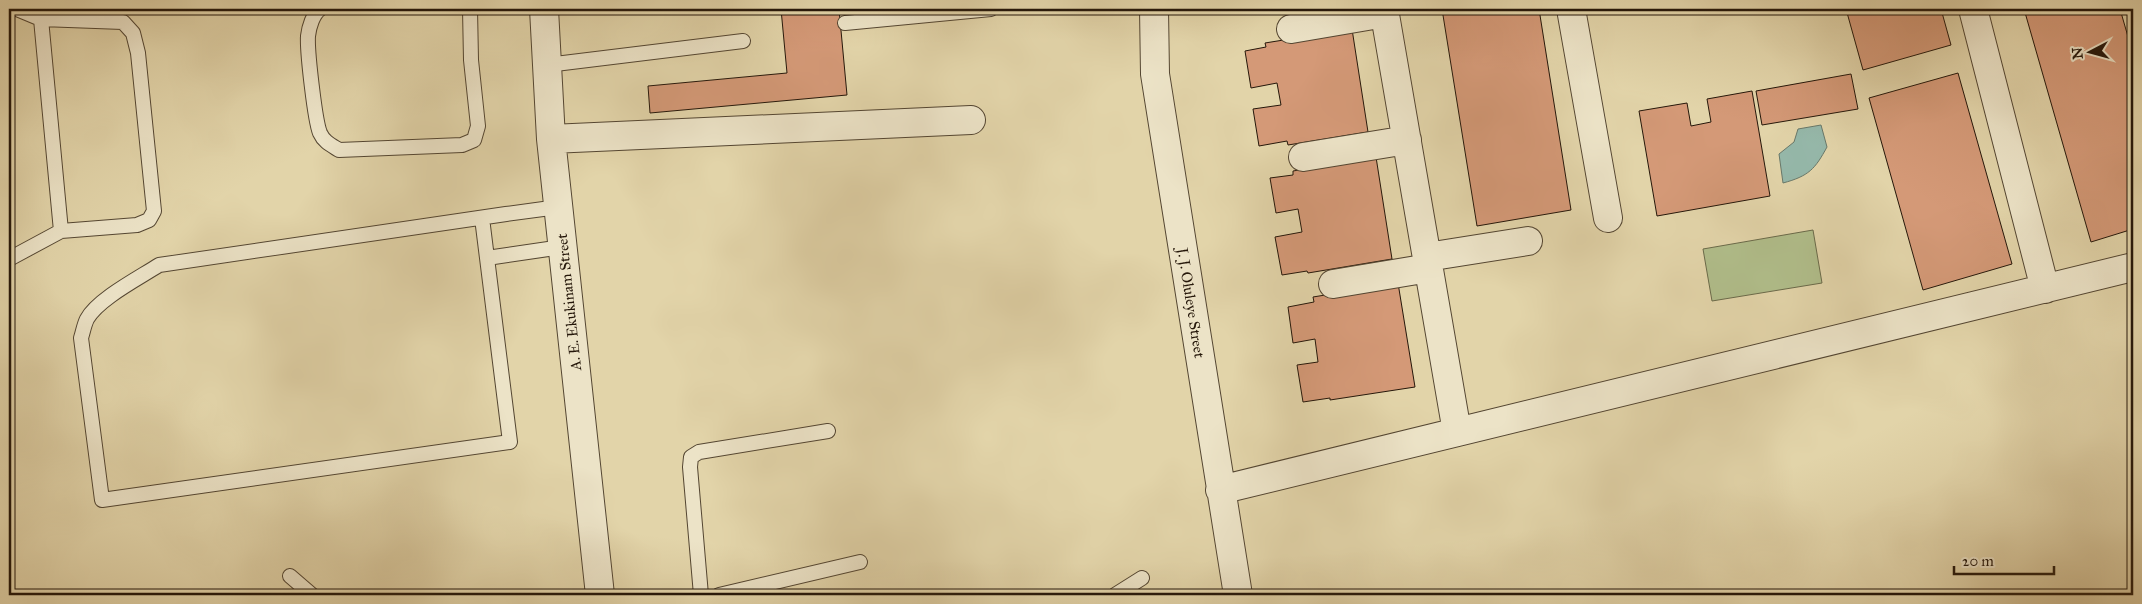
<svg xmlns="http://www.w3.org/2000/svg" width="2142" height="604" font-family="'IM FELL Great Primer',serif">
	<style>
		.green { fill: #b0bd8a; stroke: #6a6a4a }
		.water { fill: #95b8aa; stroke: #68786a }
		.building { fill: #d49977; stroke: #25170a }
		.lines { fill: none; stroke-linecap: round; stroke-linejoin: round }
		.lane-casing { stroke: #544632; stroke-width: 16 }
		.street-casing { stroke: #544632; stroke-width: 30 }
		.lane { stroke: #ece3c7; stroke-width: 14 }
		.street { stroke: #ece3c7; stroke-width: 28 }
		.labels { text-anchor: middle; dominant-baseline: central; stroke-width: 5; stroke-linejoin: round; paint-order: stroke }
		.street-label { font-size: 15px; fill: #25170a; stroke: #ece3c7 }
	</style>
	<rect width="100%" height="100%" fill="#e2d4a9"/>
	<filter id="stains"><feTurbulence type="fractalNoise" baseFrequency=".004" numOctaves="4"/><feColorMatrix values="0 0 0 0 .2 0 0 0 0 .09 0 0 0 0 .02 0 0 0 .5 -.17"/></filter>
	<radialGradient id="worn" r=".72"><stop offset=".6" stop-color="#630" stop-opacity="0"/><stop offset="1" stop-color="#630" stop-opacity=".3"/></radialGradient>
	<path class="green" d="M 1813,230 L 1822,283 L 1712,301 L 1703,249 Z"/>
	<path class="water" d="M 1821,125 L 1827,147 C 1815,169 1809,176 1783,183 L 1779,154 L 1794,142 L 1798,129 Z"/>
	<path class="building" d="M 641,9 L 679,9 L 641,12 Z
		M 781,9 L 839,9 L 847,95 L 650,113 L 648,86 L 787,73 Z
		M 1288,9 L 1333,9 L 1289,16 Z
		M 1442,9 L 1539,9 L 1571,210 L 1477,226 Z
		M 1846,9 L 1941,9 L 1951,45 L 1863,70 Z
		M 2024,9 L 2120,9 L 2133,54 L 2133,229 L 2091,242 Z
		M 1352,29 L 1368,132 L 1288,145 L 1287,141 L 1259,146 L 1253,109 L 1281,105 L 1277,83 L 1251,88 L 1245,51 L 1266,47 L 1265,43 Z
		M 1958,73 L 2012,264 L 1923,290 L 1869,98 Z
		M 1851,74 L 1858,109 L 1762,125 L 1756,91 Z
		M 1752,91 L 1770,196 L 1657,216 L 1639,111 L 1687,103 L 1691,126 L 1711,122 L 1707,99 Z
		M 1376,157 L 1392,259 L 1308,273 L 1307,271 L 1282,275 L 1275,237 L 1302,232 L 1298,209 L 1276,213 L 1270,178 L 1293,175 L 1293,171 Z
		M 1398,283 L 1415,387 L 1330,400 L 1330,398 L 1303,402 L 1297,365 L 1318,362 L 1315,339 L 1293,343 L 1288,307 L 1314,302 L 1313,297 Z"/>
	<g class="lines">
		<g class="lane-casing">
			<path id="lane" d="M 320,9 C 313,14 309,27 308,36 C 307,51 315,121 320,133 C 324,142 331,145 339,150 L 462,145 L 474,140 L 478,126 L 471,60 L 470,9
				M 41,19 L 123,22 L 133,33 L 138,53 L 154,211 L 149,220 L 137,225 L 61,231
				M 845,23 L 991,9
				M 547,65 L 743,41
				M 482,218 L 510,442 L 102,500 L 81,338 C 83,332 84,325 87,319 C 98,299 139,278 159,265 L 506,214 L 558,207
				M 487,258 L 562,247
				M 9,259 L 61,231 L 41,19 L 17,9
				M 290,576 L 312,595
				M 701,595 L 690,467 L 691,457 L 699,452 L 828,431
				M 719,595 L 860,562
				M 1115,595 L 1142,578"/>
		</g>
		<g class="street-casing">
			<path id="street" d="M 544,9 L 551,139 L 600,595
				M 1154,9 L 1155,74 L 1238,595
				M 1384,9 L 1457,432
				M 1571,9 L 1608,218
				M 1973,9 L 2045,289
				M 1291,29 L 1385,13
				M 551,139 L 971,120
				M 1303,157 L 1407,140
				M 1427,257 L 1528,241
				M 1333,284 L 1429,268
				M 1220,490 L 2133,267"/>
		</g>
		<use href="#lane" class="lane"/>
		<use href="#street" class="street"/>
	</g>
	<g class="labels">
		<g class="street-label">
			<text transform="translate(569 302) rotate(-96)">A. E. Ekukinam Street</text>
			<text transform="translate(1191 303) rotate(81)">J. J. Oluleye Street</text>
		</g>
	</g>
	<rect width="2142" height="604" fill="none" stroke="#e2d4a9" stroke-width="30"/>
	<rect x="10" y="10" width="2122" height="584" fill="none" stroke="#25170a" stroke-width="2.5"/>
	<rect x="15" y="15" width="2112" height="574" fill="none" stroke="#25170a"/>
	<g transform="translate(2090 52) rotate(264)" stroke="#ece3c7" stroke-width="4" paint-order="stroke">
	<path d="M0-4L9 19L0 12L-9 19Z" fill="#25170a"/>
	<text y="-8" font-size="14" font-weight="bold" text-anchor="middle" fill="#25170a">N</text>
	</g>
	<path d="M1954 566v8h100v-8" fill="none" stroke="#25170a" stroke-width="2.5"/>
	<text x="1962" y="566" font-size="15" fill="#25170a" stroke="#ece3c7" stroke-width="4" paint-order="stroke">20 m</text>
	<rect width="100%" height="100%" filter="url(#stains)"/>
	<rect width="100%" height="100%" fill="url(#worn)"/>
</svg>
